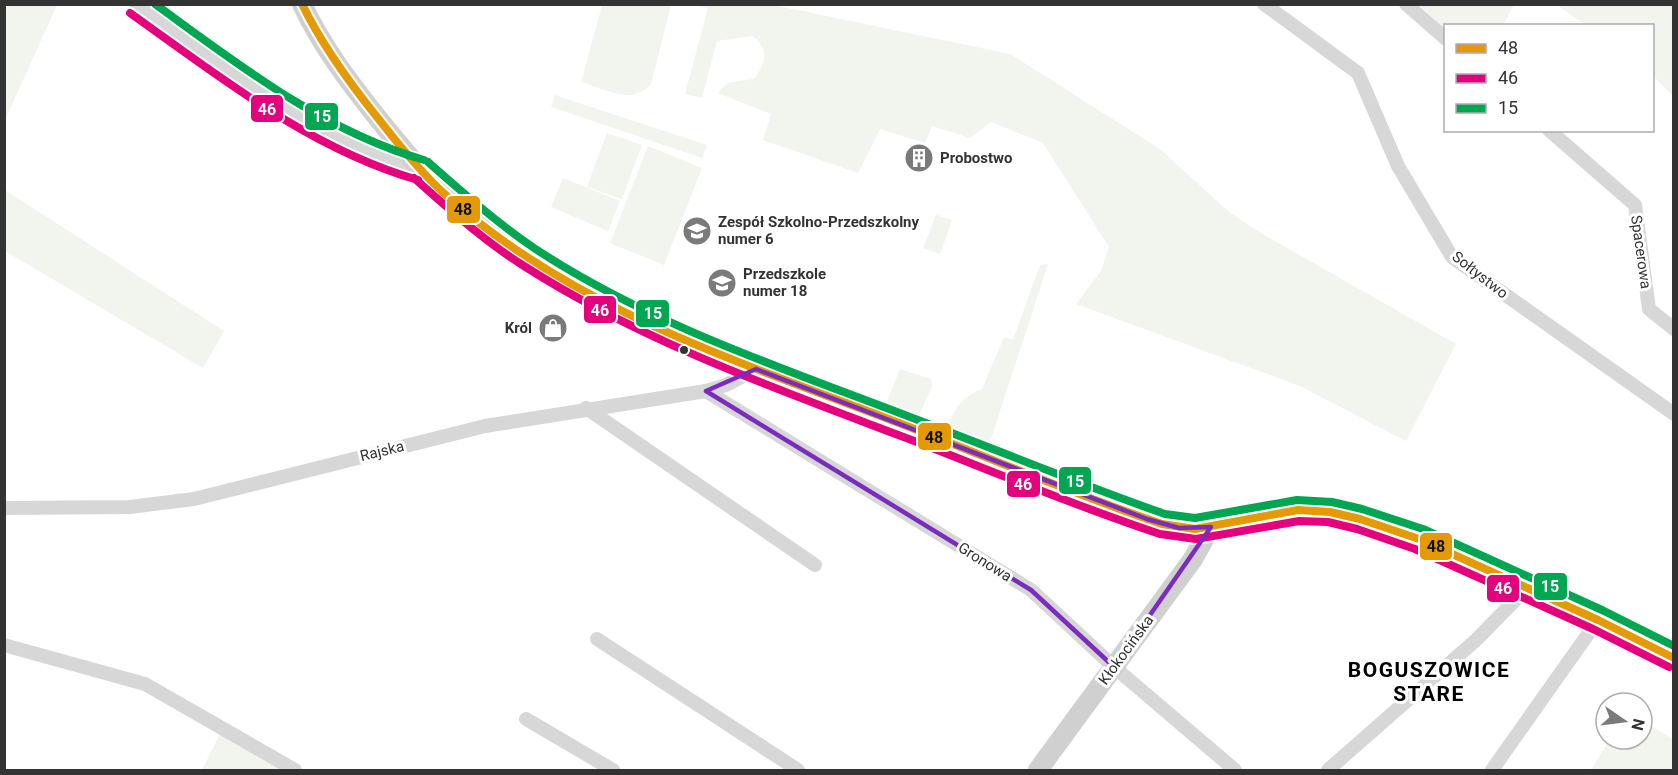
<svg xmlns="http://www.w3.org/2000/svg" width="1678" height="775" font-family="Roboto,sans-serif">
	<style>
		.green { fill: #f1f5ed }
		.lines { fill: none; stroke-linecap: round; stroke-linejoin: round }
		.street { stroke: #d7d7d7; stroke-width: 14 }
		.secondary { stroke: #d0d0d0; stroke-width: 20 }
		.bus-1-casing { stroke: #fff; stroke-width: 12 }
		.bus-2-casing { stroke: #fff; stroke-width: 12 }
		.bus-3-casing { stroke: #fff; stroke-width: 12 }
		.bus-1 { stroke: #e39a05; stroke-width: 8 }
		.bus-2 { stroke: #e5007d; stroke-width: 8 }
		.bus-3 { stroke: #00a651; stroke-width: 8 }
		.marked { fill: none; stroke: #7b2cbf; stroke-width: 4.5; stroke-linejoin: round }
		.bus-dot { fill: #333; stroke: #fff; stroke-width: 2 }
		.labels { text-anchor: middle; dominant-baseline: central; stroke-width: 6; stroke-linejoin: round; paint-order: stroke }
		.poi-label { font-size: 15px; font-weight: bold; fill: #333; stroke: #fff; text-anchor: start }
		.street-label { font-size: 15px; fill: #333; stroke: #fff }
		.district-label { font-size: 21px; font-weight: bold; letter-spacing: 1.5px; fill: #000; stroke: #fff }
		.line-badge { stroke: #fff; stroke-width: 2 }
		.badge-label { font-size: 16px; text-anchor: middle; font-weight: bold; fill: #fff }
		.pale-badge-label { font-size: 16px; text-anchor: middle; font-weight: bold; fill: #111 }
	</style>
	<rect width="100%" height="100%" fill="#fff"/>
	<path class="green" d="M 5,4 L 57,5 L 5,120 L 4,5 Z
		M 602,5 L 671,5 L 651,84 C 631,106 606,89 581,82 Z
		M 693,5 L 773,5 L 1010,54 L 1160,149 L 1229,212 L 1259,232 L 1456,344 L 1406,441 L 1300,386 L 1076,304 L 1101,271 L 1109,247 L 1043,143 L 991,122 L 970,138 L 932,126 L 925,143 L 880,129 L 858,173 L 763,140 L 771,114 L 718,93 L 727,83 L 754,79 C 766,63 770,48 752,36 L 717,41 L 702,98 L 685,94 L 708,8 Z
		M 1419,5 L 1418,5 L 1514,5 L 1503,25 L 1446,26 L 1445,29 Z
		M 1557,5 L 1673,5 L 1673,96 L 1653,76 L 1652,26 L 1585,25 Z
		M 555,95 L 707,145 L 702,158 L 551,107 Z
		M 607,133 L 642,145 L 622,199 L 587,187 Z
		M 648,146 L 702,168 L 664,265 L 610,243 Z
		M 563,178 L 620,201 L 608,231 L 551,207 Z
		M 5,190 L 224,331 L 203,368 L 5,251 Z
		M 936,215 L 952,220 L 940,254 L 923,248 Z
		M 1048,264 L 990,442 L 948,426 C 957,405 960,398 982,389 L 1004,337 L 1013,340 L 1040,265 Z
		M 900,369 L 931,379 L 932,386 L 919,416 L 886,404 Z
		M 1652,726 L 1673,740 L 1673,770 L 1591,770 L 1610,739 L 1631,739 L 1641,745 Z
		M 220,734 L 282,770 L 202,770 Z"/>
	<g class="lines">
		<path class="street" d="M 136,4 L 276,104 L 386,160 L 421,170
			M 1264,4 L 1358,73 L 1398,166 L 1452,257 L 1674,414
			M 1406,4 L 1446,39
			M 1549,130 L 1635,205 L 1649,309 L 1674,329
			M 706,391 L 1031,590 L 1114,667 L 1235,770
			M 586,408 L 815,565
			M 4,508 L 130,507 L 194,499 L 485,426 L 706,391 L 726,385 L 756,369
			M 597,639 L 798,770
			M 4,645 L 145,684 L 295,770
			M 526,719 L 613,770
			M 1328,770 L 1476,640 L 1528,587
			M 1492,770 L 1598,620"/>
		<path class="secondary" d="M 302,4 C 321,45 349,82 376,116 C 399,145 422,173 449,198 C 573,310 737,362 891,420 C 981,454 1070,494 1162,524 L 1195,529 L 1298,510 L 1330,512 L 1360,519 L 1419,539 L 1598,620 L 1674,658
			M 1038,770 L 1193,559 L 1211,527"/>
		<g class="bus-1-casing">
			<path id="bus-1" d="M 302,4 C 322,45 348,81 377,117 C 399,145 422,174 449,198 C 575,309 736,361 891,420 C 981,454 1070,493 1162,524 L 1195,529 L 1298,510 L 1330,512 L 1360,519 L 1419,539 L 1598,620 L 1674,658"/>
		</g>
		<g class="bus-2-casing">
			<path id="bus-2" d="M 130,13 C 220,77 310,149 418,180
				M 414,178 C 449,209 484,241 524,266 C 643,342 777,389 909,439 C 992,471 1075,506 1160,534 L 1196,539 L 1299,521 L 1328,522 L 1357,529 L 1415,549 L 1593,629 L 1669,667"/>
		</g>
		<g class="bus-3-casing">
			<path id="bus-3" d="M 155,4 C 239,65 323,131 424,160
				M 428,162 C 462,192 496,222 534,248 C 649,324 782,368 910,417 C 995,449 1079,484 1165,514 L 1195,518 L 1297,500 L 1332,502 L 1362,509 L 1423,529 L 1602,610 L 1674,646"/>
		</g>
		<use href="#bus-1" class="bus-1"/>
		<use href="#bus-2" class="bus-2"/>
		<use href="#bus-3" class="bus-3"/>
	</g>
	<path class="marked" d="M 756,369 L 1147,519 L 1179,528 L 1211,527 L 1114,667 L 1031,590 L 706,391 Z"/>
	<defs>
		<g id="building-disc" transform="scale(1.5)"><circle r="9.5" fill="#7a7a7a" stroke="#fff"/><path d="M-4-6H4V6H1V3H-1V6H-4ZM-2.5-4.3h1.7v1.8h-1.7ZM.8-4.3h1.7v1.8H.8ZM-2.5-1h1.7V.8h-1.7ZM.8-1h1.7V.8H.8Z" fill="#fff"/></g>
		<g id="school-disc" transform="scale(1.5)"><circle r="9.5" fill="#7a7a7a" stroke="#fff"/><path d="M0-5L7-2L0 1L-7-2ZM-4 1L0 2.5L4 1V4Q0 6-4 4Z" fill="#fff"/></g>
		<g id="shop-disc" transform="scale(1.5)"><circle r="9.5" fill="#7a7a7a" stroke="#fff"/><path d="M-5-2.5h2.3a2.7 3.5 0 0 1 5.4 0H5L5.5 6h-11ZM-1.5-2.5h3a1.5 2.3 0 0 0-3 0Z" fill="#fff"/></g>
	</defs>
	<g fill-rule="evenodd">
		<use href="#building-disc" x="919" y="158"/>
		<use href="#school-disc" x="697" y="231"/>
		<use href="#school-disc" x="722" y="283"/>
		<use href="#shop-disc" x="553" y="328"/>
	</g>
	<circle class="bus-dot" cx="684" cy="350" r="5"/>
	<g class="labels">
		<g class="poi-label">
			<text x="940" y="158">Probostwo</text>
			<text x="718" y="222">Zespół Szkolno-Przedszkolny<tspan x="718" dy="17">numer 6</tspan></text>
			<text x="743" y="274">Przedszkole<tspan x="743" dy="17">numer 18</tspan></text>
			<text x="532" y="328" text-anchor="end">Król</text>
		</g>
		<g class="street-label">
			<text transform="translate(1641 252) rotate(82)">Spacerowa</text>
			<text transform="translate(1480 275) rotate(38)">Sołtystwo</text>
			<text transform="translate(382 451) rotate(-14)">Rajska</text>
			<text transform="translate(985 562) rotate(32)">Gronowa</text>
			<text transform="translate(1126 650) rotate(-54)">Kłokocińska</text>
		</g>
		<g class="district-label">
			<text x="1429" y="670">BOGUSZOWICE<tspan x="1429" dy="24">STARE</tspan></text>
		</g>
	</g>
	<g class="line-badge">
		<rect x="250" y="94" width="34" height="29" rx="6" fill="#e5007d"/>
		<rect x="304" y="102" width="35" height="29" rx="6" fill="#00a651"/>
		<rect x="446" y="195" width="35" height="29" rx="6" fill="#e39a05"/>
		<rect x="583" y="295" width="34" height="29" rx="6" fill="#e5007d"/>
		<rect x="635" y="299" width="35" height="29" rx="6" fill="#00a651"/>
		<rect x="917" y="422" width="35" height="29" rx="6" fill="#e39a05"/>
		<rect x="1058" y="466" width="34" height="29" rx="6" fill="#00a651"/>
		<rect x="1006" y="470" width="35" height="28" rx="6" fill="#e5007d"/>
		<rect x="1419" y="532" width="34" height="29" rx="6" fill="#e39a05"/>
		<rect x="1533" y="572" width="35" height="29" rx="6" fill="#00a651"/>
		<rect x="1486" y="574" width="34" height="29" rx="6" fill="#e5007d"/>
	</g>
	<g class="badge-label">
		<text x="267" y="115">46</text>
		<text x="322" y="122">15</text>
		<text x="600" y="316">46</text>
		<text x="653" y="319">15</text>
		<text x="1075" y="487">15</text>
		<text x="1023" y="490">46</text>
		<text x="1550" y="592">15</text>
		<text x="1503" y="594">46</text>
	</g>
	<g class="pale-badge-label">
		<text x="463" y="215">48</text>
		<text x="934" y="443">48</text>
		<text x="1436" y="552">48</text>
	</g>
	<rect width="1678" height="775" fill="none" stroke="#333333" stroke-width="12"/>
	<rect x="1444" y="24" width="210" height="108" fill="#ffffff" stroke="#adadad" stroke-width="1.5"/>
	<rect x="1456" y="44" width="30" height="9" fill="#e39a05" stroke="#adadad" stroke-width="1.5"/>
	<text x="1498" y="54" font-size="18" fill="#333333">48</text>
	<rect x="1456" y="74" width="30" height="9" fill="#e5007d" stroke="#adadad" stroke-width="1.5"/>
	<text x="1498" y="84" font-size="18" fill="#333333">46</text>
	<rect x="1456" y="104" width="30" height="9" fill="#00a651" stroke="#adadad" stroke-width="1.5"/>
	<text x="1498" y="114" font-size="18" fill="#333333">15</text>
	<g transform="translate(1624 721) rotate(104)"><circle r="28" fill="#ffffff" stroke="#adadad" stroke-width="1.5"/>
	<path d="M0-4.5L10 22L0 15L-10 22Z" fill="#7a7a7a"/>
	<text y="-9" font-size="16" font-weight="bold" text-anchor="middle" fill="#333333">N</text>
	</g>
</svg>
